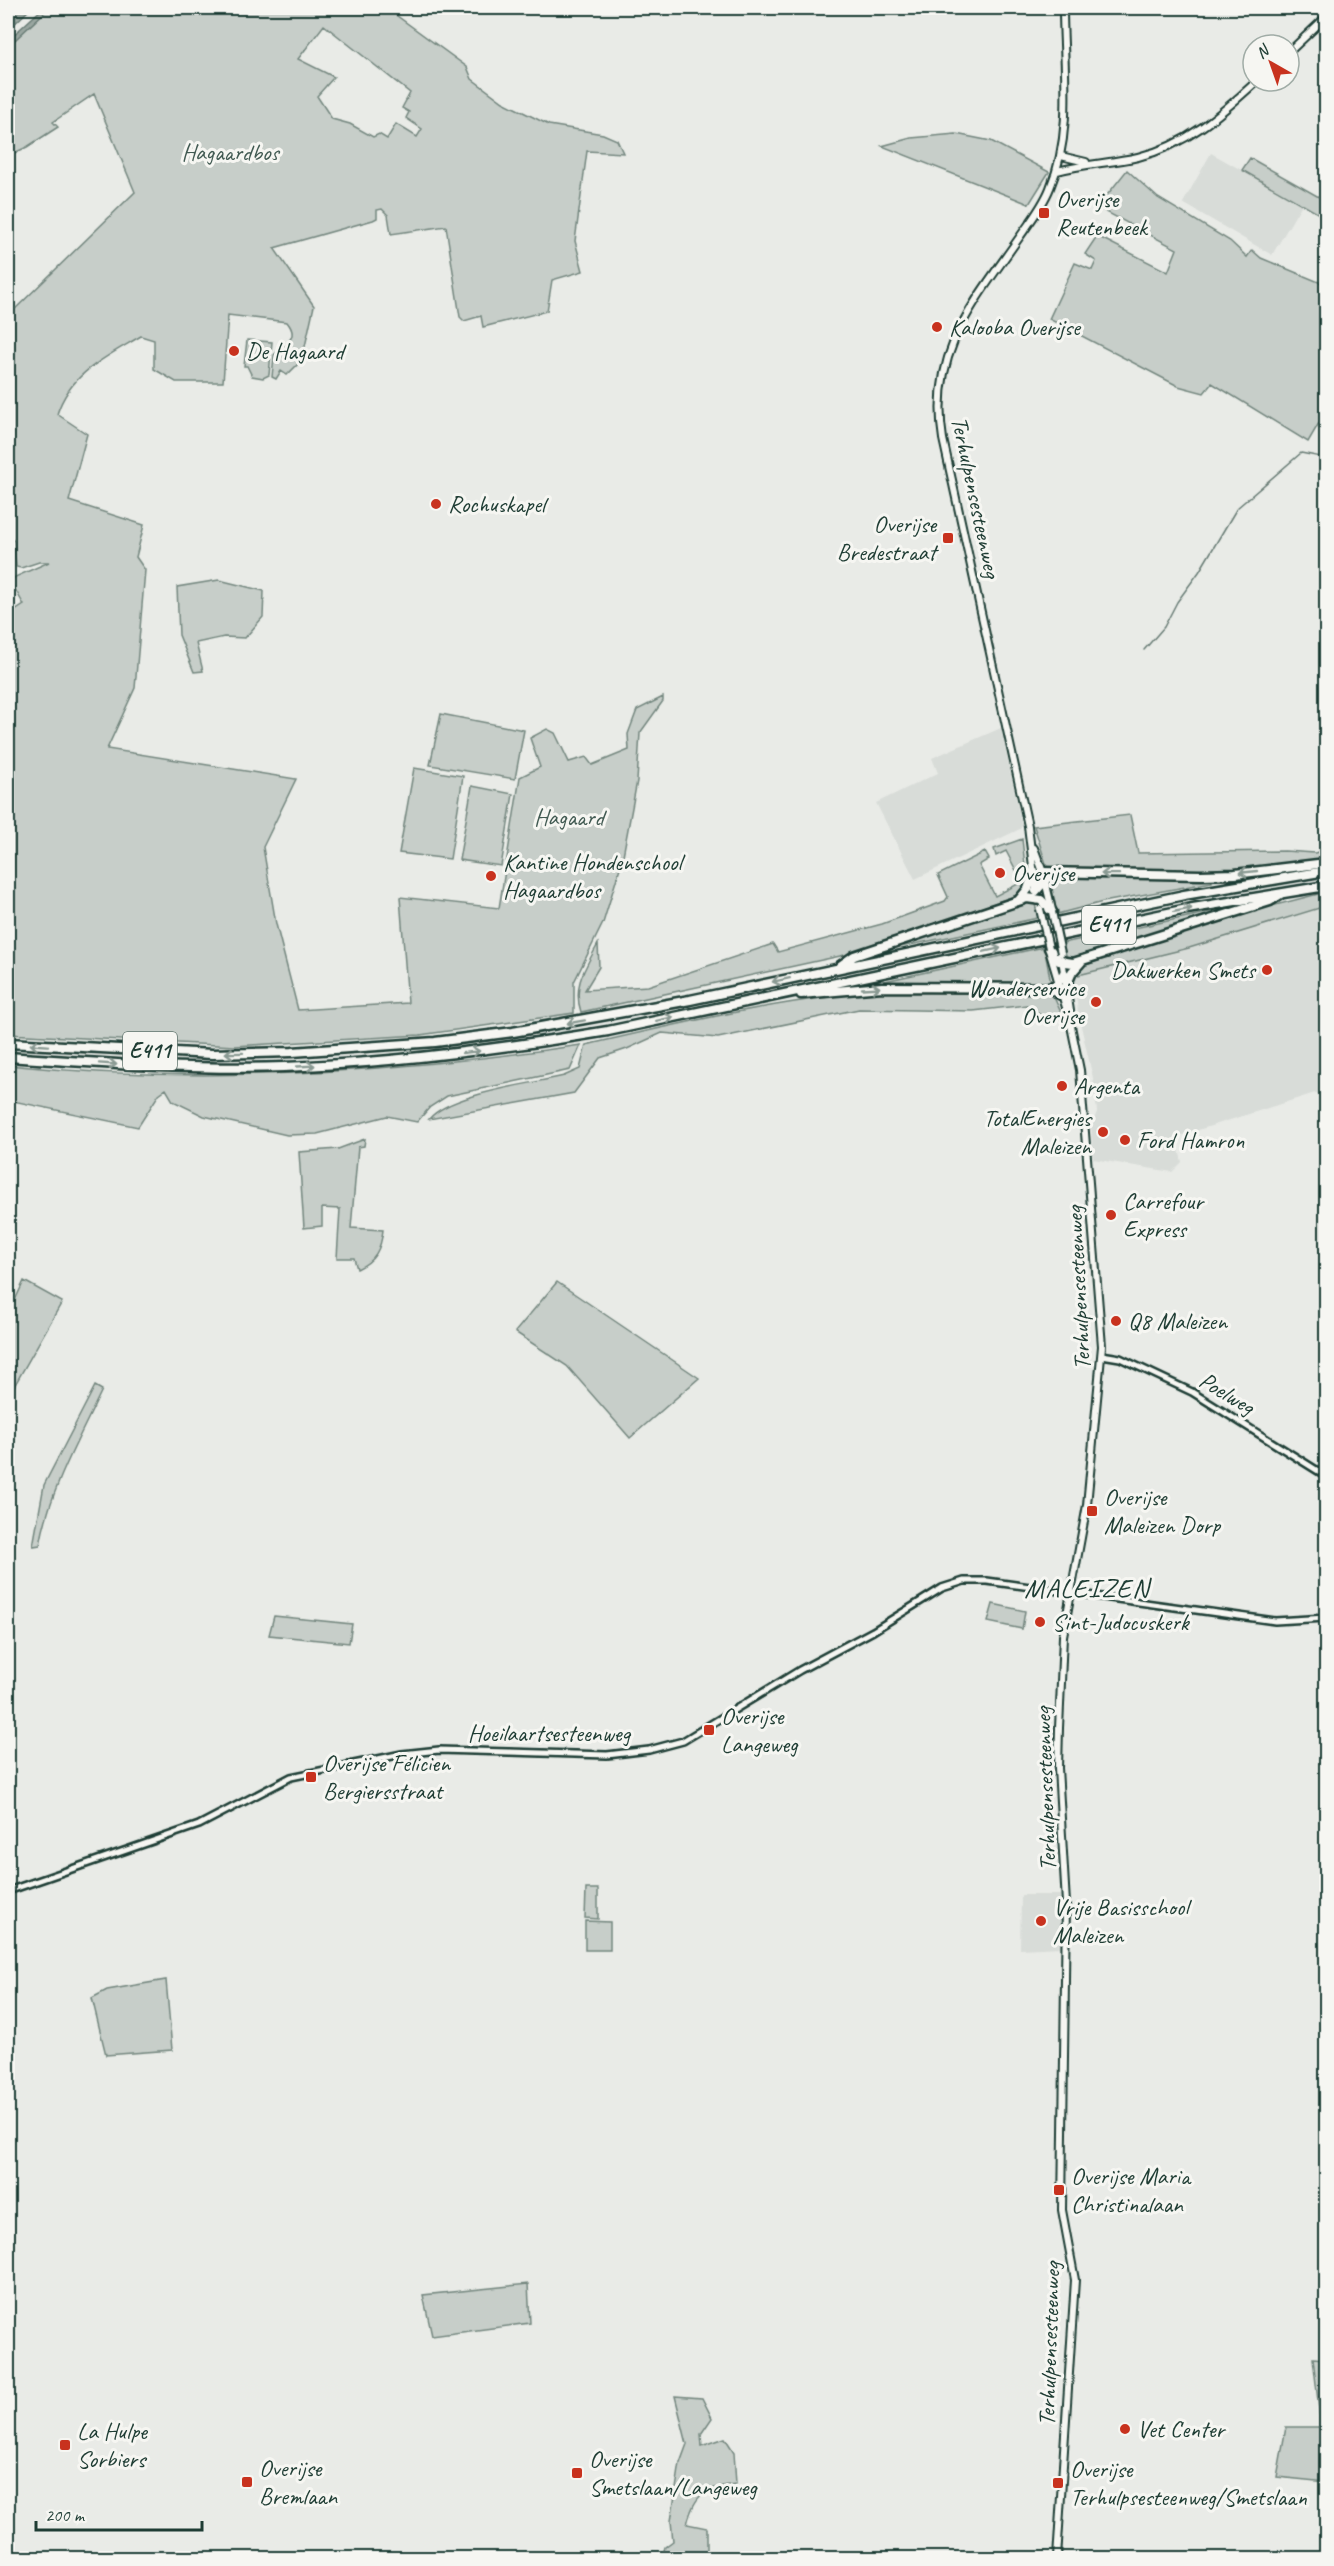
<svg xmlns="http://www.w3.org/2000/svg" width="1334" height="2566" font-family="Caveat,sans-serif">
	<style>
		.built { fill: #d8dcd8 }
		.green { fill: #c7cec9; stroke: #73867e; stroke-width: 1.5; fill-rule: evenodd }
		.water { fill: #99a6a0; stroke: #687c75; stroke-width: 1.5 }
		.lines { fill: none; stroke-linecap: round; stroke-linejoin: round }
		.stream { stroke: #687c75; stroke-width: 1.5 }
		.tertiary-casing { stroke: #1f3d34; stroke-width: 10 }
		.secondary-casing { stroke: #1f3d34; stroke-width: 10 }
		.motorway-casing { stroke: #1f3d34; stroke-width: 13 }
		.tertiary { stroke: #f6f6f2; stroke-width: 5 }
		.secondary { stroke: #f6f6f2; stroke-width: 6 }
		.motorway { stroke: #f6f6f2; stroke-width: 8 }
		.secondary-bridge-casing { stroke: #1f3d34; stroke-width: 10; stroke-linecap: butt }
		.secondary-bridge { stroke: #f6f6f2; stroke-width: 6 }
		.oneway { stroke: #8a9a93 }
		.poi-dot { fill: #c8321e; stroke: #f6f6f2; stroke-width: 2 }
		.labels { text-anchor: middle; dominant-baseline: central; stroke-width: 6; stroke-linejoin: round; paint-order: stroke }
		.shield { fill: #f6f6f2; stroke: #60746d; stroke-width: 1.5 }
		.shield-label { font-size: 22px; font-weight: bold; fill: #1f3d34 }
		.park-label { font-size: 24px; fill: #415a52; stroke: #f6f6f2 }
		.poi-label { font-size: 24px; fill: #1f3d34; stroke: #f6f6f2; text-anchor: start }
		.street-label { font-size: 24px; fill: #1f3d34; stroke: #f6f6f2 }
		.quarter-label { font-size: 27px; letter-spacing: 1.5px; fill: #1f3d34; stroke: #f6f6f2 }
	</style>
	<rect width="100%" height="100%" fill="#e9ebe7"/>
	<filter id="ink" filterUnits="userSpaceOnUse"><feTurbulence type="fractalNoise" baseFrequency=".0167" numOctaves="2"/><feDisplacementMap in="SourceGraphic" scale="12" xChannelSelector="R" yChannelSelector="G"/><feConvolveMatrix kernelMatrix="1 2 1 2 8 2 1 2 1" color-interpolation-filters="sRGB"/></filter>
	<g filter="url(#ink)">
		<path class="built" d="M 1211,153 L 1302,204 L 1272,255 L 1183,203 Z
			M 1001,728 L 1022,825 L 1020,829 L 915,879 L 876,803 L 938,773 L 932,758 Z
			M 1326,906 L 1326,1098 L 1315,1093 L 1176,1137 L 1182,1162 L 1172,1172 L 1093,1159 L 1091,1127 L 1097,1112 L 1093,1078 L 1078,1013 L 1074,976 L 1189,948 Z
			M 1021,1895 L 1061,1895 L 1061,1947 L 1020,1949 Z"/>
		<path class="green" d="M 46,8 L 390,8 L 389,10 L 467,67 L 472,79 L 503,102 L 549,125 L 603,134 L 617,140 L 623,153 L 587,151 L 575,241 L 583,271 L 552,280 L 547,311 L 483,327 L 481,316 L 464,321 L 460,317 L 446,226 L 391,234 L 388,215 L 382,209 L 377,210 L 377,218 L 373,220 L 274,248 L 314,306 L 302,360 L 287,375 L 281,371 L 276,379 L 272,377 L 274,355 C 283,344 301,339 287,322 L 228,315 L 223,382 L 176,382 L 154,369 L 154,340 L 141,336 C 106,357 70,373 57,414 L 87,434 L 69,501 L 144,525 L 136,557 L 145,570 L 135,688 L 107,749 L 296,779 L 263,847 L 276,924 L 298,1010 L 408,1003 L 400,897 L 499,908 L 520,777 L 540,767 L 530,738 L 547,729 L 555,733 L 569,762 L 586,757 L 592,765 L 629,750 L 628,734 L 637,710 L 663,697 L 663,701 L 640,733 L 637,781 L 622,861 L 603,923 L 574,982 L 574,1013 L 420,1035 L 235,1046 L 8,1034 L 8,646 L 15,630 L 15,611 L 24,605 L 11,582 L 15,577 L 49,562 L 39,562 L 21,568 L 16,567 L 14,541 L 8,535 L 8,309 L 12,312 L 135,192 L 94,94 L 53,122 L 58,127 L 27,147 L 8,156 L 8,41 ZM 324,25 L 410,93 L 402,108 L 409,112 L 406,118 L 422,129 L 417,137 L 396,124 L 387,139 L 379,134 L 373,137 L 350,124 L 332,119 L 317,96 L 334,77 L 298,59 Z
			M 956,134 L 991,141 L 1049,172 L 1029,204 L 882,146 L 911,138 Z
			M 1250,158 L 1326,201 L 1326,218 L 1242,170 Z
			M 1127,170 L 1158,198 L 1230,241 L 1247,257 L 1252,250 L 1261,258 L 1326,285 L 1326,411 L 1308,442 L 1212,383 L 1204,393 L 1178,386 L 1049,319 L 1075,263 L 1092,270 L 1096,261 L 1085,254 L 1097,236 L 1168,272 L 1177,249 L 1093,205 L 1108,194 Z
			M 247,340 L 272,342 L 269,375 L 263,378 L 252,376 L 247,366 L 244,366 Z
			M 219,580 L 264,591 L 263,617 L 245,638 L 224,637 L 196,643 L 203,671 L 194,672 L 179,635 L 177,587 Z
			M 441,714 L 524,730 L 515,779 L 430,765 Z
			M 414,768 L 463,776 L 450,859 L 399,853 Z
			M 472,786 L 513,794 L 501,866 L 459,860 Z
			M 1130,815 L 1138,853 L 1285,851 L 1315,853 L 1326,849 L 1326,861 L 1204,872 L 1054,869 L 1047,867 L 1034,826 Z
			M 1022,839 L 1026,874 L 1023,888 L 1025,891 L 1020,894 L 854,953 L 581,1012 C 572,985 586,967 598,944 L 599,967 L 585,990 L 648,986 L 773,944 L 778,952 L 882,924 L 945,901 L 948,897 L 938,875 L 985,852 L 989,859 L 979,865 L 995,896 L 1022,882 L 1006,851 L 996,856 L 994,849 Z
			M 1060,876 L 1211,877 L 1212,882 L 1103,902 L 1057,914 L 1050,878 Z
			M 1326,892 L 1326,906 L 1189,948 L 1074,976 L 1080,967 L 1206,923 Z
			M 1034,899 L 1038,918 L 896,948 L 895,945 Z
			M 1225,909 L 1070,961 L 1067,959 L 1063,943 Z
			M 1044,947 L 1051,983 L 1045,985 L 882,985 L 880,982 Z
			M 886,991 L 1045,991 L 1052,993 L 1064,1019 L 1046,1019 L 1027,1005 L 973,1011 L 859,1009 L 718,1038 L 662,1033 L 627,1049 L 600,1058 L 574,1093 L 429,1119 C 449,1094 531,1084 564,1076 L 580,1069 L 586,1045 C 686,1022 784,999 886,991 Z
			M 581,1045 L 570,1070 L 447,1096 L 430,1107 L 417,1122 L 387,1116 L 317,1134 L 287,1135 L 204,1116 L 173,1101 L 166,1089 L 159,1094 L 138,1127 L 8,1100 L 8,1065 C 199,1085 390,1073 581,1045 Z
			M 365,1139 L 364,1146 L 358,1147 L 351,1228 L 383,1230 C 381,1249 375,1261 357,1269 L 354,1258 L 337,1258 L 340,1209 L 322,1208 L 322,1226 L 304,1228 L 299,1152 L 338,1149 Z
			M 24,1281 L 62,1302 L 13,1388 L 8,1384 L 8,1315 Z
			M 557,1282 L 699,1378 L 630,1438 L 567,1366 L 515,1332 Z
			M 95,1386 L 102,1390 C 78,1441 50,1489 40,1545 L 33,1546 L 44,1485 Z
			M 993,1604 L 1025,1611 L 1022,1629 L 988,1622 Z
			M 274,1616 L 352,1624 L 349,1643 L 269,1635 Z
			M 586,1889 L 598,1889 L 598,1919 L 585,1918 Z
			M 585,1921 L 610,1922 L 610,1950 L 585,1950 Z
			M 166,1980 L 172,2050 L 106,2055 L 92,1998 L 107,1990 Z
			M 528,2284 L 530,2323 L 432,2336 L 423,2295 Z
			M 1313,2358 L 1326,2359 L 1326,2482 L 1277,2477 L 1286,2427 L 1321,2427 Z
			M 675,2396 L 702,2398 L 712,2418 L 701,2434 L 702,2446 L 725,2438 L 734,2452 L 736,2484 C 706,2488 695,2492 687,2524 L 707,2528 L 707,2558 L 662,2558 L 665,2547 L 673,2541 L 671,2521 L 680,2463 L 687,2444 Z"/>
		<path class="water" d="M 8,8 L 30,8 L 30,9 L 8,30 Z
			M 43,8 L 49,8 L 15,40 L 8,45 L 8,40 Z"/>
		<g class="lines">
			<path class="stream" d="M 1144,650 L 1164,627 L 1177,602 L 1199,572 L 1237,508 L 1301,453 L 1326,458"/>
			<g class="tertiary-casing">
				<path id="tertiary" d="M 1102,1355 L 1120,1358 L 1192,1392 L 1326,1476
					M 8,1891 L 199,1825 L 291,1777 L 402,1754 L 439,1750 L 607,1755 L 649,1750 L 683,1741 L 800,1670 L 873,1631 L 942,1588 L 964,1581 L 987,1581 L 1275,1621 L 1326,1618"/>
			</g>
			<g class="secondary-casing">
				<path id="secondary" d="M 1289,52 L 1326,17
					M 1061,156 L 1086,162
					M 1057,171 C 1084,164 1111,163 1138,157 C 1187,145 1221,114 1257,81
					M 1034,848 L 1043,872 L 1052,910
					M 1036,891 L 1028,826 L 943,439 C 929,353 973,304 1019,238 C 1030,222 1043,206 1050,188 C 1074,132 1063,66 1063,8
					M 1049,950 L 1070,1021 L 1080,1070 L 1102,1346 L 1087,1505 L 1063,1636 L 1059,1728 L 1058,1768 L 1066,1903 L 1062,2210 L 1075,2280 L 1057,2558
					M 1062,959 L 1070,1011"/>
			</g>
			<g class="motorway-casing">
				<path id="motorway" d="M 1043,872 L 1201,875 L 1235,874 L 1326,863
					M 1036,891 L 1052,873
					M 1019,900 L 1028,889 L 1034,871
					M 1049,948 L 1059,961 L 1073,963 L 1270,901 L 1281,894
					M 840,966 L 854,956 L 1027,898 L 1041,900 L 1052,912
					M 1066,986 L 1072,972 L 1081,962
					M 1050,988 L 1061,995
					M 801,994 L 882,987 L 1050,988 L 1057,984 L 1064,973
					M 8,1043 L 212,1054 L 292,1052 L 435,1042 L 513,1032 L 690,1000 L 1184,895 L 1326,871
					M 8,1057 C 100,1063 192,1070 284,1067 C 393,1063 500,1049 608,1031 L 1187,909 L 1326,886"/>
			</g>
			<use href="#tertiary" class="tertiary"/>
			<use href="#secondary" class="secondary"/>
			<use href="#motorway" class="motorway"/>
			<g class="secondary-bridge-casing">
				<path id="secondary-bridge" d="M 1040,909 L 1049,948
					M 1052,912 L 1061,953"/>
			</g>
			<use href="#secondary-bridge" class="secondary-bridge"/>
		</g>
		<defs><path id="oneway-shaft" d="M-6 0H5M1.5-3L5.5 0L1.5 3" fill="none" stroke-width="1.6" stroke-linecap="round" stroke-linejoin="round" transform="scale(1.5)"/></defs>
		<g class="oneway">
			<use href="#oneway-shaft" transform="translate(1248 872) rotate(174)"/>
			<use href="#oneway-shaft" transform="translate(1110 874) rotate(-179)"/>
			<use href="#oneway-shaft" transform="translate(1183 910) rotate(-11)"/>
			<use href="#oneway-shaft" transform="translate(992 950) rotate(-12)"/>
			<use href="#oneway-shaft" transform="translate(781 980) rotate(168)"/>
			<use href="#oneway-shaft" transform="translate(871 988) rotate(-3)"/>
			<use href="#oneway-shaft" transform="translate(665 1019) rotate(-12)"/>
			<use href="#oneway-shaft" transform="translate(576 1022) rotate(170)"/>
			<use href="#oneway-shaft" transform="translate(39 1045) rotate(-176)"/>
			<use href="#oneway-shaft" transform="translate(471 1052) rotate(-7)"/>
			<use href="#oneway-shaft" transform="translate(234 1053) rotate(179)"/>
			<use href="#oneway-shaft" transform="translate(108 1064) rotate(4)"/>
			<use href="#oneway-shaft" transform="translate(306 1066) rotate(-3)"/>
		</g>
	</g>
	<g class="poi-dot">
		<rect x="1038" y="207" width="12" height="12" rx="3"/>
		<circle cx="937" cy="327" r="6"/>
		<circle cx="234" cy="351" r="6"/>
		<circle cx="436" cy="504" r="6"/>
		<rect x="942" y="532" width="12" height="12" rx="3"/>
		<circle cx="1000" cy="873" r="6"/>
		<circle cx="491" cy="876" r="6"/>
		<circle cx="1267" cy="970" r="6"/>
		<circle cx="1096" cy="1002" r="6"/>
		<circle cx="1062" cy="1086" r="6"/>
		<circle cx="1103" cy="1132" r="6"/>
		<circle cx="1125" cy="1140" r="6"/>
		<circle cx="1111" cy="1215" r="6"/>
		<circle cx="1116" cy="1321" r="6"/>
		<rect x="1086" y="1505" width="12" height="12" rx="3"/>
		<circle cx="1040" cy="1622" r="6"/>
		<rect x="703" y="1724" width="12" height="12" rx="3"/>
		<rect x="305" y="1771" width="12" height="12" rx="3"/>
		<circle cx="1041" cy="1921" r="6"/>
		<rect x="1053" y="2184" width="12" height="12" rx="3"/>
		<circle cx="1125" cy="2429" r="6"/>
		<rect x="59" y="2439" width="12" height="12" rx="3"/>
		<rect x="571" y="2467" width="12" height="12" rx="3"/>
		<rect x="241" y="2476" width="12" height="12" rx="3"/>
		<rect x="1052" y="2477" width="12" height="12" rx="3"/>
	</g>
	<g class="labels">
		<g class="shield">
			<rect x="1082" y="906" width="54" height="38" rx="4.5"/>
			<rect x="123" y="1032" width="54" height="38" rx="4.5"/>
		</g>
		<g class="shield-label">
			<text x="1109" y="925">E411</text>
			<text x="150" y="1051">E411</text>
		</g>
		<g class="park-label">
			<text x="230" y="152">Hagaardbos</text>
			<text x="569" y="817">Hagaard</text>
		</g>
		<g class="poi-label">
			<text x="1056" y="199">Overijse<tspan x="1056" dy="28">Reutenbeek</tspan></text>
			<text x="949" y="327">Kalooba Overijse</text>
			<text x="246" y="351">De Hagaard</text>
			<text x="448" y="504">Rochuskapel</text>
			<text x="936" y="524" text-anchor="end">Overijse<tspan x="936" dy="28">Bredestraat</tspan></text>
			<text x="503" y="862">Kantine Hondenschool<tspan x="503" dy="28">Hagaardbos</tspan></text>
			<text x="1012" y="873">Overijse</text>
			<text x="1255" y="970" text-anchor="end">Dakwerken Smets</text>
			<text x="1084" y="988" text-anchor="end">Wonderservice<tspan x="1084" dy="28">Overijse</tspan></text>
			<text x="1074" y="1086">Argenta</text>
			<text x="1091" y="1118" text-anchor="end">TotalEnergies<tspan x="1091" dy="28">Maleizen</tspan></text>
			<text x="1137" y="1140">Ford Hamron</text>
			<text x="1123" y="1201">Carrefour<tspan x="1123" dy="28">Express</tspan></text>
			<text x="1128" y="1321">Q8 Maleizen</text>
			<text x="1104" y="1497">Overijse<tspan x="1104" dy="28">Maleizen Dorp</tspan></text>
			<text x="1052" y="1622">Sint-Judocuskerk</text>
			<text x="721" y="1716">Overijse<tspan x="721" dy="28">Langeweg</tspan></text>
			<text x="323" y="1763">Overijse Félicien<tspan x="323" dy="28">Bergiersstraat</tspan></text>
			<text x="1053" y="1907">Vrije Basisschool<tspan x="1053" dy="28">Maleizen</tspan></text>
			<text x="1071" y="2176">Overijse Maria<tspan x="1071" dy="28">Christinalaan</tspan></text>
			<text x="1137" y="2429">Vet Center</text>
			<text x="77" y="2431">La Hulpe<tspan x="77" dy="28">Sorbiers</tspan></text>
			<text x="589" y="2459">Overijse<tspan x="589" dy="28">Smetslaan/Langeweg</tspan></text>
			<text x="259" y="2468">Overijse<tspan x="259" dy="28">Bremlaan</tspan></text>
			<text x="1070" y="2469">Overijse<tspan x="1070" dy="28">Terhulpsesteenweg/Smetslaan</tspan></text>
		</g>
		<g class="street-label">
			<text transform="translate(976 497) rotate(78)">Terhulpensesteenweg</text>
			<text transform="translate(1078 1288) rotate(-93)">Terhulpensesteenweg</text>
			<text transform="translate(1227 1393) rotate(31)">Poelweg</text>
			<text x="549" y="1733">Hoeilaartsesteenweg</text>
			<text transform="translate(1045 1789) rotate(-92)">Terhulpensesteenweg</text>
			<text transform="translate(1049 2344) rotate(-88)">Terhulpensesteenweg</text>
		</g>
		<g class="quarter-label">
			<text x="1087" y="1588">MALEIZEN</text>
		</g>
	</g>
	<rect width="1334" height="2566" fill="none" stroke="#f6f6f2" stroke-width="30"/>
	<rect x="15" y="15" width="1304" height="2536" fill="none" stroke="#1f3d34" stroke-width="2" filter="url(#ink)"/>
	<g transform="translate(1271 63) rotate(320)"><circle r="28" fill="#f6f6f2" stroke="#a0aca6" stroke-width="1.5"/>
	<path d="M0-4.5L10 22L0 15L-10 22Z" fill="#c8321e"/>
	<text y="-9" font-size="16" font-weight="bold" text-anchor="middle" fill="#1f3d34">N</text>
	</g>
	<path d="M36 2521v9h166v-9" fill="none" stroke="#1f3d34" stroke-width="3"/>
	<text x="45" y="2521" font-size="18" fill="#1f3d34" stroke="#f6f6f2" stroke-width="4.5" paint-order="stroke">200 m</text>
</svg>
